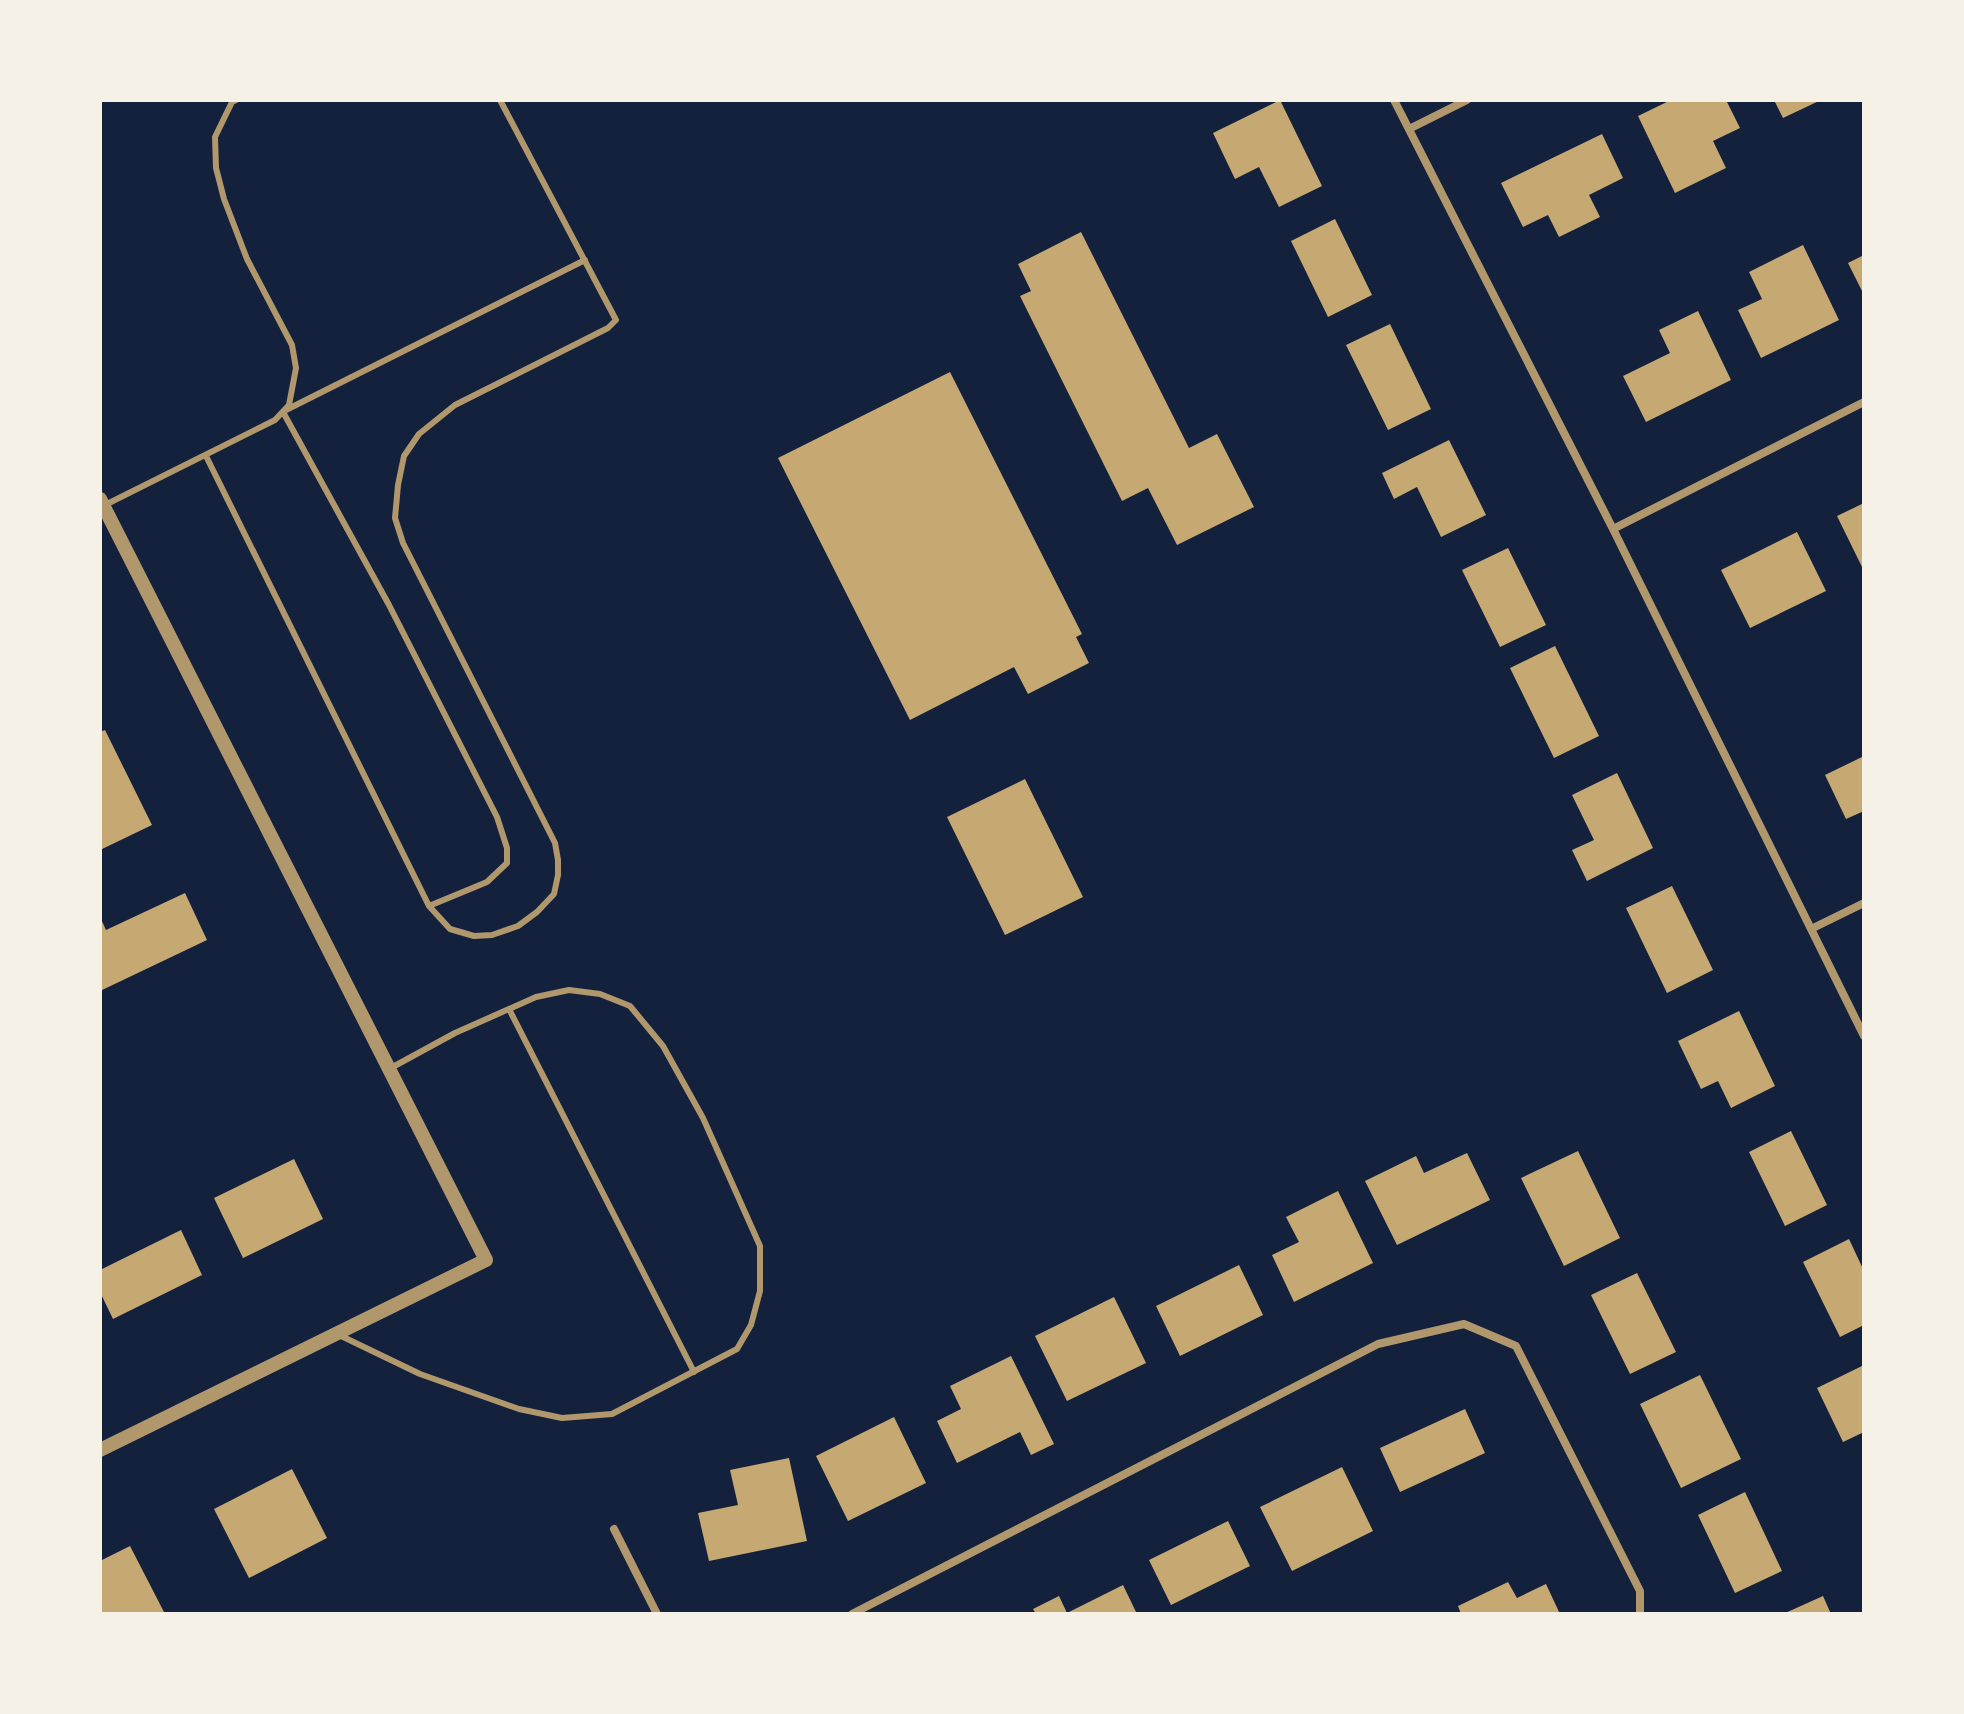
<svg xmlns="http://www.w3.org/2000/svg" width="1964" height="1714" font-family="Helvetica,sans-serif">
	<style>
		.building { fill: #c6a872 }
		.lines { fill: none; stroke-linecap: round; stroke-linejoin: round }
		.service { stroke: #b1986c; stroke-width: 6 }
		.minor { stroke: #b1986c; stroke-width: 8 }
		.tertiary { stroke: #b1986c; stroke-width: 14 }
	</style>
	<rect width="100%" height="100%" fill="#14213d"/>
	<path class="building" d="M 1280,100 L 1322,186 L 1279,207 L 1259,167 L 1235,179 L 1213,133 Z
		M 1671,100 L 1726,100 L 1740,128 L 1713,141 L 1726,168 L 1675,193 L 1638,116 Z
		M 1774,100 L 1821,100 L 1783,118 Z
		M 1602,134 L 1623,178 L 1589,195 L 1600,217 L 1559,237 L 1548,215 L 1523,227 L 1501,183 Z
		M 1335,219 L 1372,295 L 1328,317 L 1291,241 Z
		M 1081,232 L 1189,448 L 1217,434 L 1254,507 L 1177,545 L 1148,488 L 1122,501 L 1020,296 L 1031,291 L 1018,264 Z
		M 1803,245 L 1839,320 L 1761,358 L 1738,310 L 1762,299 L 1749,272 Z
		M 1864,255 L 1864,295 L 1848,263 Z
		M 1698,311 L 1731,380 L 1646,422 L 1623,376 L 1670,353 L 1659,330 Z
		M 1390,324 L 1431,409 L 1388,430 L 1346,345 Z
		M 950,372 L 1082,634 L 1076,637 L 1089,663 L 1028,694 L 1014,667 L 910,720 L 778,458 Z
		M 1449,440 L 1486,515 L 1441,537 L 1417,487 L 1394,499 L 1382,473 Z
		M 1864,503 L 1864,571 L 1837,516 Z
		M 1797,532 L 1826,591 L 1750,628 L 1721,570 Z
		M 1508,548 L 1546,625 L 1500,647 L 1462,570 Z
		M 1555,646 L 1599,736 L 1554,758 L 1510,668 Z
		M 105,730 L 152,825 L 100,850 L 100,732 Z
		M 1864,756 L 1864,811 L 1846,819 L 1825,775 Z
		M 1617,773 L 1653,848 L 1587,881 L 1572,850 L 1594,840 L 1572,795 Z
		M 1025,779 L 1083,897 L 1005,935 L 947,817 Z
		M 1672,886 L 1713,970 L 1667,993 L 1626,908 Z
		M 185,893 L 207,940 L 100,991 L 100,917 L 106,930 Z
		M 1739,1011 L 1775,1086 L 1731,1108 L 1718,1081 L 1701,1089 L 1678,1041 Z
		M 1791,1131 L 1827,1205 L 1785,1226 L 1749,1152 Z
		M 1578,1151 L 1620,1238 L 1564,1266 L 1521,1178 Z
		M 1467,1153 L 1490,1200 L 1397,1245 L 1365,1181 L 1416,1156 L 1424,1173 Z
		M 294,1159 L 323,1219 L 243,1258 L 214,1198 Z
		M 1338,1191 L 1373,1263 L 1294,1302 L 1272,1255 L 1299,1242 L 1286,1217 Z
		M 181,1230 L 202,1275 L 113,1319 L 100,1292 L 100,1270 Z
		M 1849,1239 L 1864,1271 L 1864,1325 L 1840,1337 L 1803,1262 Z
		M 1239,1265 L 1263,1315 L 1180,1356 L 1156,1306 Z
		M 1637,1273 L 1676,1352 L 1630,1374 L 1591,1295 Z
		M 1114,1297 L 1146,1363 L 1067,1401 L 1035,1336 Z
		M 1011,1356 L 1054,1444 L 1031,1455 L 1020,1432 L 957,1463 L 937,1421 L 961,1409 L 950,1386 Z
		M 1864,1365 L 1864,1432 L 1843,1442 L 1817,1388 Z
		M 1700,1375 L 1741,1459 L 1681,1488 L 1640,1404 Z
		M 1465,1409 L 1485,1453 L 1400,1492 L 1380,1448 Z
		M 894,1417 L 926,1483 L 848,1521 L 816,1456 Z
		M 789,1458 L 807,1541 L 709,1561 L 698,1513 L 738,1505 L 730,1470 Z
		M 1342,1467 L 1373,1531 L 1292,1571 L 1260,1507 Z
		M 292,1469 L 327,1538 L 249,1578 L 214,1509 Z
		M 1745,1492 L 1782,1571 L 1735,1593 L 1698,1515 Z
		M 1228,1521 L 1250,1566 L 1171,1605 L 1149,1560 Z
		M 130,1546 L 164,1612 L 159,1614 L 100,1614 L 100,1561 Z
		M 1508,1582 L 1517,1598 L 1546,1584 L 1560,1614 L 1461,1614 L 1458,1606 Z
		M 1123,1585 L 1137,1614 L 1036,1614 L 1033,1609 L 1059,1596 L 1067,1613 Z
		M 1823,1596 L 1831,1614 L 1783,1614 Z"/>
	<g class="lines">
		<path class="service" d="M 286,410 L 585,260
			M 283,412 L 389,605 L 497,817 L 507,848 L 507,863 L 487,882 L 429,906
			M 206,456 L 429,906 L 450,929 L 474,936 L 492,935 L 518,926 L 537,912 L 554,894 L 558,875 L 558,860 L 555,843 L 403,543 L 395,518 L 398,485 L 404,456 L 419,434 L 455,405 L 608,328 L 616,320 L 500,100
			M 103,506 L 275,420 L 289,405 L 296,368 L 292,345 L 247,259 L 224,199 L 216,168 L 215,137 L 232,102 L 236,100
			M 509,1009 L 694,1372
			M 339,1335 L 420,1374 L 519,1409 L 562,1418 L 612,1414 L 737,1349 L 751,1325 L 760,1291 L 760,1246 L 703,1118 L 663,1046 L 630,1006 L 600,994 L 569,990 L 536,997 L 455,1033 L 389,1069"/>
		<path class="minor" d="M 1394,100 L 1613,529 L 1864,1036
			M 1409,129 L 1467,100
			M 1613,529 L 1864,402
			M 1811,929 L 1864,903
			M 614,1529 L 657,1614
			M 852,1614 L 1378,1344 L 1464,1324 L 1516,1346 L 1640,1591 L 1640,1614"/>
		<path class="tertiary" d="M 100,499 L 486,1260 L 100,1450"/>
	</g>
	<rect width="1964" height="1714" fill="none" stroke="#f6f1e7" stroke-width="204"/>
</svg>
